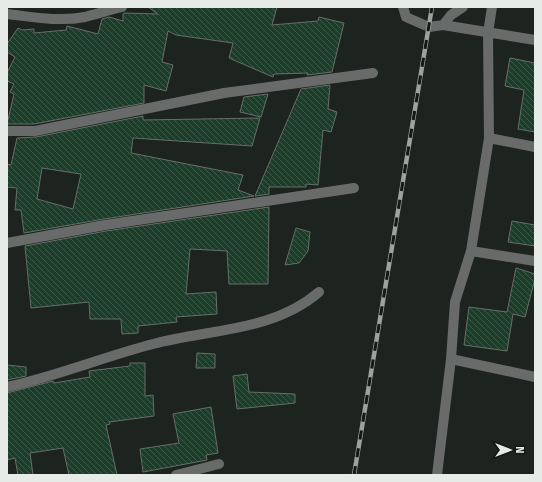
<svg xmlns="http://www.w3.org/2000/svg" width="542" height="482" font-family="'Fira Sans',sans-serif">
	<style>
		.building { fill: url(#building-back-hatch); stroke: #676e69; fill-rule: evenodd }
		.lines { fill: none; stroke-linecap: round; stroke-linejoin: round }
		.minor { stroke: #686b69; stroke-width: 10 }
		.rail-casing { stroke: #9da29f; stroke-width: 4.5 }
		.rail { stroke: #131a15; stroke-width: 3; stroke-dasharray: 9; stroke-linecap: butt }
	</style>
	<defs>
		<pattern id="building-back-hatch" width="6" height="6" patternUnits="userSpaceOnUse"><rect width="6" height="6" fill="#1c3d29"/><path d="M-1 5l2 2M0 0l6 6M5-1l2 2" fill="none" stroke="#3d5948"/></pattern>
	</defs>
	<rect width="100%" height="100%" fill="#1d231f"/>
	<path class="building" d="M 148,7 L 277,7 L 272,25 L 318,21 L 319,17 L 344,23 L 332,72 L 307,75 L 308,73 L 274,74 L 273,77 L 229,58 L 233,43 L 176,35 L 168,31 L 162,62 L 173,65 L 166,91 L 144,85 L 144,103 L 34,124 L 7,124 L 14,94 L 10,92 L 14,84 L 7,81 L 7,73 L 15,57 L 7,52 L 7,44 L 18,28 L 22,30 L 34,29 L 34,33 L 66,30 L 67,26 L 98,34 L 102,19 L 109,17 L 123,21 L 123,14 L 124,13 L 158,14 Z
		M 510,58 L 535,63 L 535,132 L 518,129 L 524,90 L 505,86 Z
		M 330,85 L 328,109 L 337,112 L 331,132 L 323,130 L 318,185 L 306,184 L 306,187 L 269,187 L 269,194 L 255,196 L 301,89 Z
		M 268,94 L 261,117 L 240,112 L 244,97 Z
		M 143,116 L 143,120 L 260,118 L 252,146 L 133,138 L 131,153 L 243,175 L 238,190 L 254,196 L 104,219 L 24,233 L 21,210 L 15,210 L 17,188 L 7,187 L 7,164 L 11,165 L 17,138 L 36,137 ZM 42,168 L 81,174 L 73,209 L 37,199 Z
		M 269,207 L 268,284 L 229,284 L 227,251 L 190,249 L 186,294 L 216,292 L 217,314 L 176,317 L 177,322 L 138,326 L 138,333 L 122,334 L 121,319 L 90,319 L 89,302 L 31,308 L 25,246 L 106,231 Z
		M 512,221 L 535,225 L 535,246 L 508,242 Z
		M 296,228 L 310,232 L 308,251 L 299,263 L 285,265 Z
		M 516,268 L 535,274 L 535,279 L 525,317 L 513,314 L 507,351 L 464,345 L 469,307 L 507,312 Z
		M 197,353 L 215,354 L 215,368 L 196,368 Z
		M 130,363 L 145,363 L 145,396 L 153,395 L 154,416 L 109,422 L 110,424 L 106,425 L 117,475 L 69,475 L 63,448 L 30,453 L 33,475 L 18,475 L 15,458 L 7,460 L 7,393 L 53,381 L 54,383 L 90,377 L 89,371 L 130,366 Z
		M 7,365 L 26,367 L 26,376 L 7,380 Z
		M 247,374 L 249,392 L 295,394 L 295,403 L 237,409 L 233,376 Z
		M 211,407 L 218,453 L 206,455 L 207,460 L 143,472 L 140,449 L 179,443 L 173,414 Z"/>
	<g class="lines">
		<path class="minor" d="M 403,7 L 406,17 L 429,27 L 443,25 L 451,15 L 463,7
			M 492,7 L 488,33 L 489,138 L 471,251 L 535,261
			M 7,14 C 33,17 59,22 85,17 C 97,14 109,10 122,7
			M 443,25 L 535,40
			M 7,131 L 35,131 L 224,93 L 373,73
			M 489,138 L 535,147
			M 7,243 L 105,225 L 354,188
			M 471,251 L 455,302 L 451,359 L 535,377
			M 7,387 C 57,376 103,357 153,344 C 208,329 273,332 319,292
			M 176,475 L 219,464
			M 437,475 L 451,359"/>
		<g class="rail-casing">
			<path id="rail" d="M 354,475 L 432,7"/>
		</g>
		<use href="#rail" class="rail"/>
	</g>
	<rect width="542" height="482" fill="none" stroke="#e6ebe8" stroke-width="16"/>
	<g transform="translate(510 450) rotate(90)" stroke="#131a15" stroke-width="3" paint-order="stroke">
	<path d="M0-3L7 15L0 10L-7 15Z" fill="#e6ebe8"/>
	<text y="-6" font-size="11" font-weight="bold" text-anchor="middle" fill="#e6ebe8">N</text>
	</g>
</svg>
